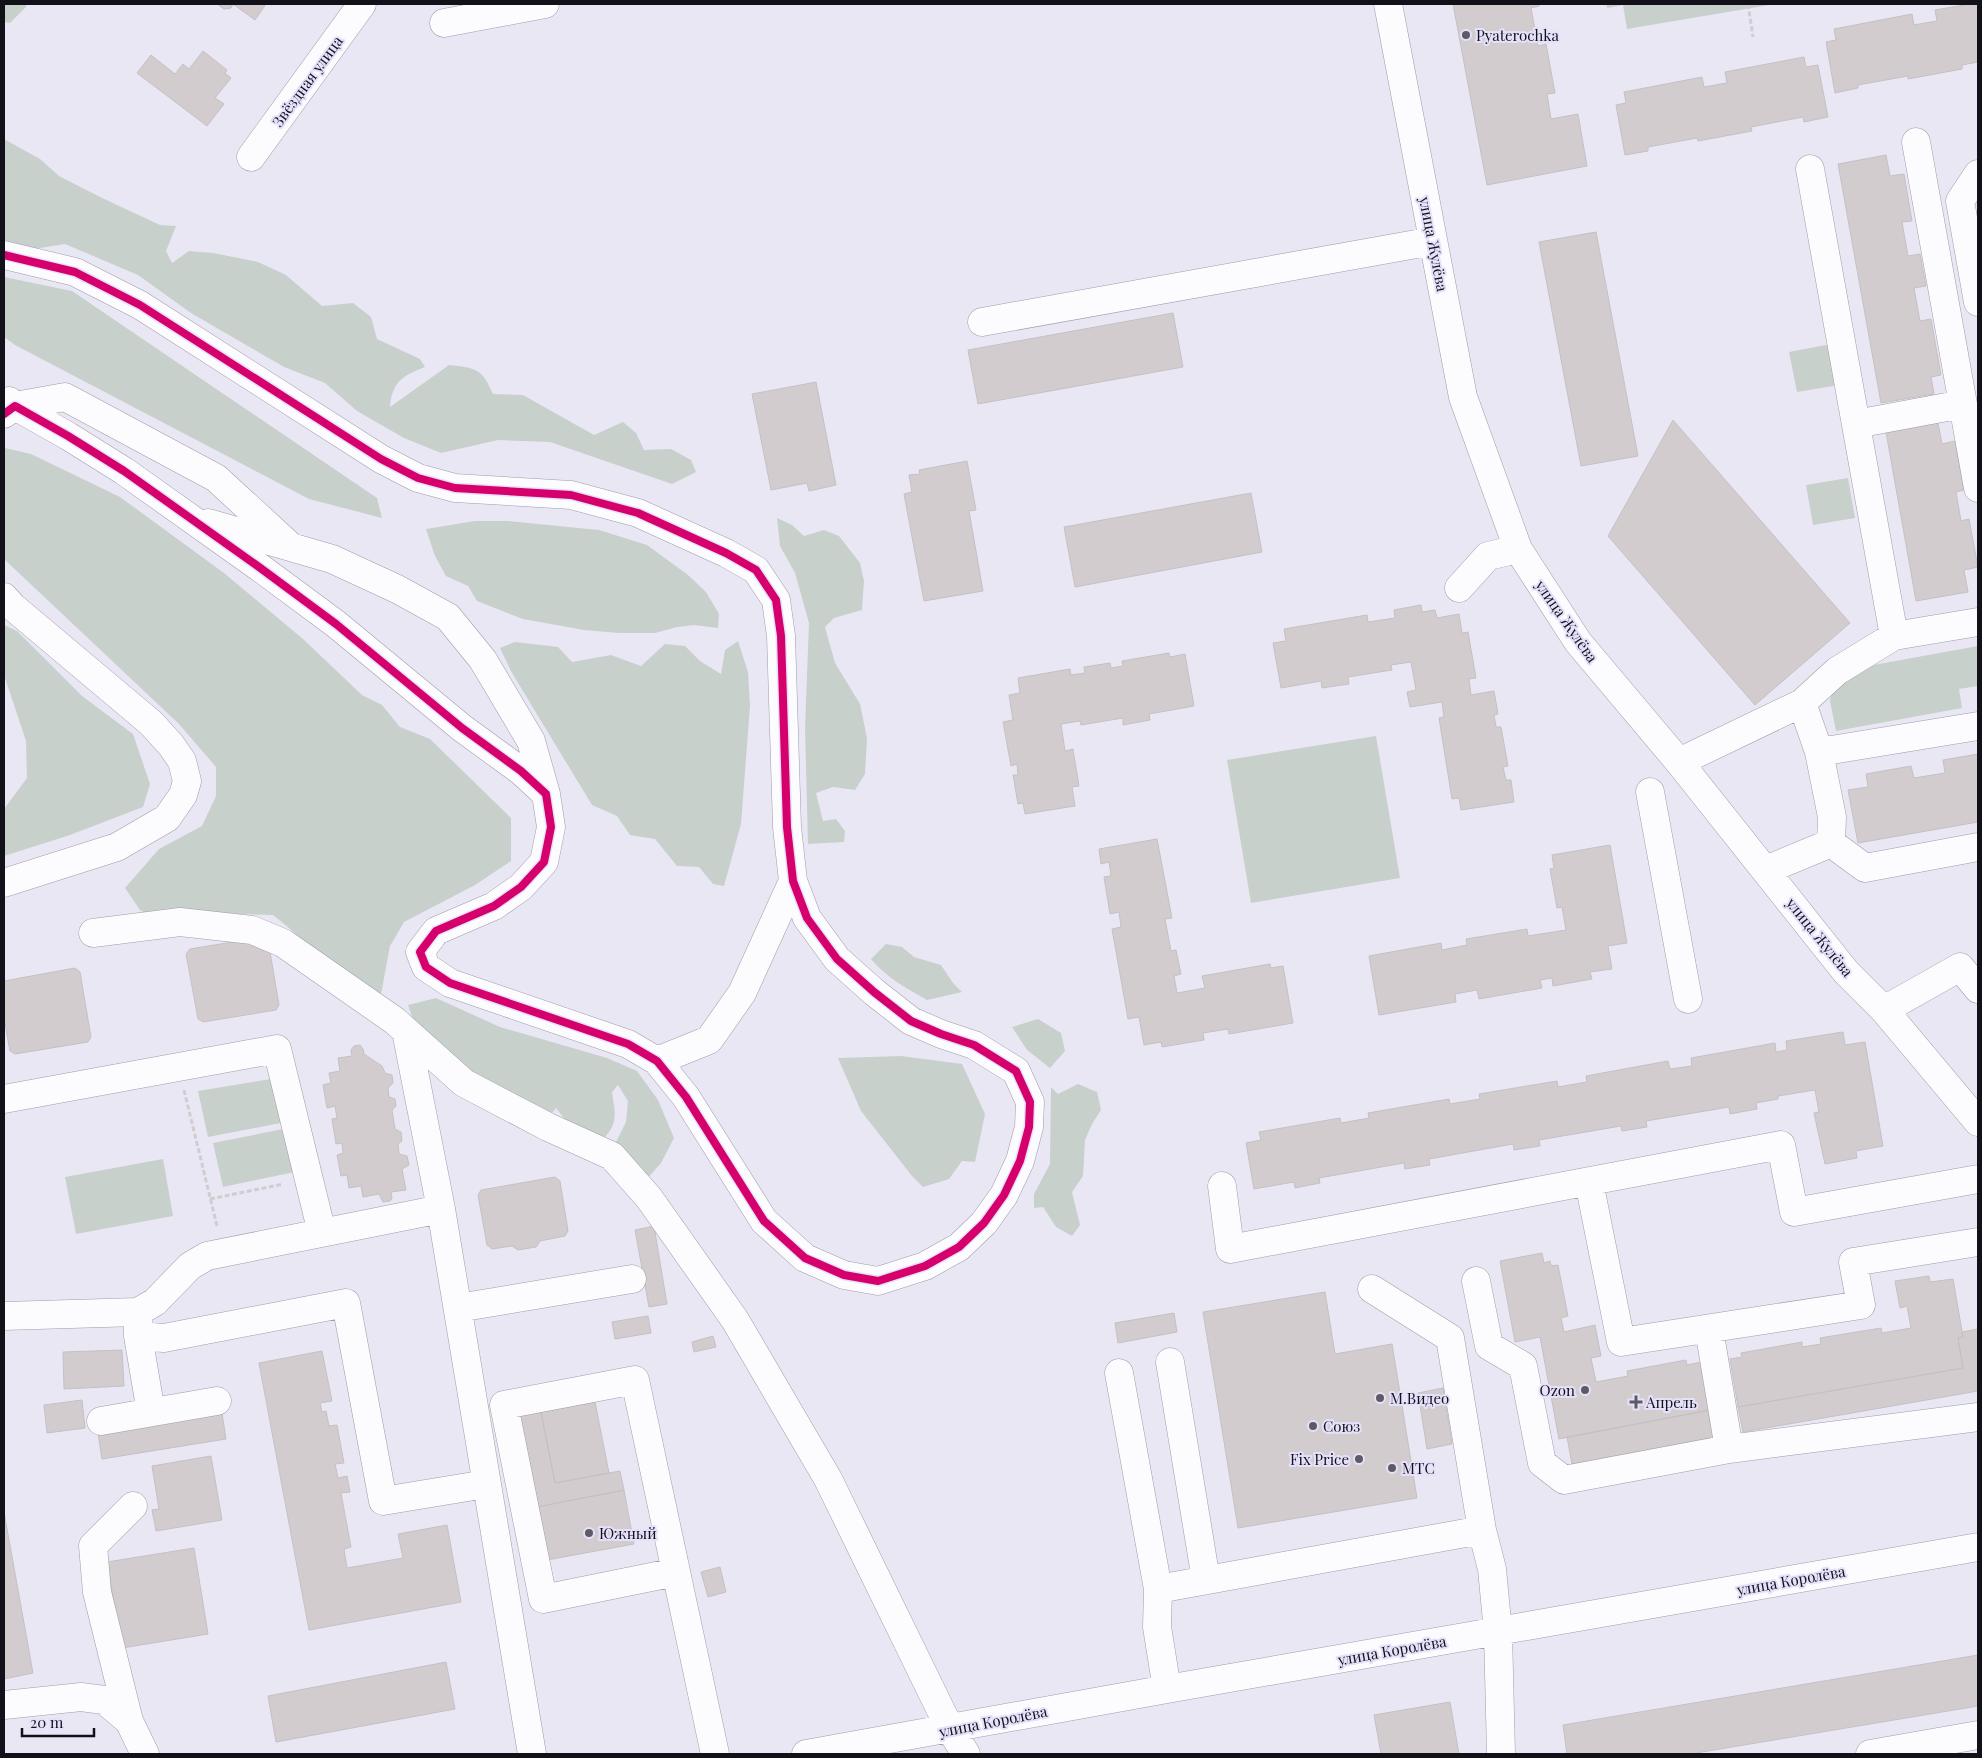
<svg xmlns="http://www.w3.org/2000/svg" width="1982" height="1758" font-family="'Playfair Display',serif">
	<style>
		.green { fill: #c7d0cb }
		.building { fill: #d3ccce; stroke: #c6c0c4 }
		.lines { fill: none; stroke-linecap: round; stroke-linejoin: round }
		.minor-casing { stroke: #9f9ca7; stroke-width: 29 }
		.path { stroke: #ceced1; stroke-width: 3; stroke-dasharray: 5 2.5; stroke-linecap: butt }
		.minor { stroke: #fcfbfe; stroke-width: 28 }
		.cycleway-casing { stroke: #e6e1fb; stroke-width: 11 }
		.cycleway { stroke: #d6006c; stroke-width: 8 }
		.poi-dot { fill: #5e5b66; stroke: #e6e1fb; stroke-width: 2 }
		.labels { text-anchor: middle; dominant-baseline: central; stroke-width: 4; stroke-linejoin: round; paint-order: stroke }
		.poi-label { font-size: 15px; fill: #121019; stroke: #e6e1fb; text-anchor: start }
		.street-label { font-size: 15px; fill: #121019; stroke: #e6e1fb }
	</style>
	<rect width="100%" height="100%" fill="#eae7f5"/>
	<path class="green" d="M 4,4 L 26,4 L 26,7 L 10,23 L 4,22 Z
		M 1606,4 L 1775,4 L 1627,29 L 1623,5 L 1607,8 Z
		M 4,139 L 40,159 L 59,176 L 100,197 L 160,225 L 176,226 L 166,251 L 172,263 L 189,251 L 213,253 L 258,262 L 286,275 L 322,306 L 353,303 L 371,317 L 377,339 L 420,359 L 425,367 C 404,375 392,381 390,407 L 449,365 C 476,368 482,368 493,394 L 523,395 L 594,435 L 623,422 L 636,433 L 644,450 L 671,449 L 691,460 L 696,472 L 672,484 L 550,442 L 498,440 L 441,453 L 404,438 L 357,411 L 325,383 L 284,367 L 191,313 L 138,275 L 65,244 L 21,251 L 4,244 Z
		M 4,277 L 72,291 L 377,498 L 382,518 L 309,499 L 15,345 L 4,337 Z
		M 1831,344 L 1839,385 L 1797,392 L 1789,352 Z
		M 5,448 L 31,454 L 120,497 L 224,573 L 303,639 L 362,695 L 382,705 L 400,727 L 430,739 L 511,818 L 511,861 L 475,885 L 404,922 L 390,946 L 379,1005 L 315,958 L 294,932 L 273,915 L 211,913 L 153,919 L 140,910 L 125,888 L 159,849 L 202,826 L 216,796 L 216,767 L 179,724 L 4,559 Z
		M 1848,478 L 1855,518 L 1813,525 L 1806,485 Z
		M 777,518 L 792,525 L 804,536 L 824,530 L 839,536 L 860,563 L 864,581 L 862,610 L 834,618 L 825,627 L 835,663 L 860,704 L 867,738 L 865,774 L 855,790 L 833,787 L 816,793 L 823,821 L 836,819 L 845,831 L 844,842 L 808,844 L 805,728 L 809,623 L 795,573 L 780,546 Z
		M 475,521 L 508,521 L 599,530 L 647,545 L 688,575 L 706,592 L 719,614 L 718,628 L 694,625 L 677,627 L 655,633 L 619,633 L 584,630 L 523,619 L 477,601 L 468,586 L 446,576 L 435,556 L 426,529 Z
		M 4,625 L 17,631 L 82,696 L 133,734 L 150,784 L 143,807 L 70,835 L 4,856 L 4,809 L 27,778 L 26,741 L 4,675 Z
		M 738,641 L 748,672 L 750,706 L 741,824 L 724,886 L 713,884 L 699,867 L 677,866 L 655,839 L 630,835 L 617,816 L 592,805 L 512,673 L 500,648 L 515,642 L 558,647 L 572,662 L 611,655 L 641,666 L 665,644 L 685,646 L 700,661 L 721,674 L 725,650 Z
		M 1978,646 L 1978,686 L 1959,689 L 1962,708 L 1836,731 L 1830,701 L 1832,691 L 1868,666 Z
		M 1376,736 L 1400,878 L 1251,903 L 1227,760 Z
		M 886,944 L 902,947 L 914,957 L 941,965 L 953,983 L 962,992 L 927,1000 C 906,988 887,978 871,959 Z
		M 436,998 L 500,1027 L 607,1058 L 637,1071 L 658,1100 L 674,1138 L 661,1163 L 646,1180 L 615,1144 L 626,1122 L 628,1101 L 618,1085 L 612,1092 C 615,1113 619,1123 603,1139 L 567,1122 L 556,1108 L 546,1121 L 517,1112 L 513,1092 L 488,1088 L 423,1047 L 408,1005 Z
		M 1038,1019 L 1061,1033 L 1065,1051 L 1050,1068 L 1027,1050 L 1012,1027 Z
		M 901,1056 L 962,1064 L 985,1114 L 975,1162 L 962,1161 L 949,1179 L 923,1187 L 912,1176 L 861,1111 L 838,1058 Z
		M 277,1078 L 286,1122 L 208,1137 L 198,1091 Z
		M 1078,1084 L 1097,1092 L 1101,1110 L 1092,1124 L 1085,1140 L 1083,1176 L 1072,1192 L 1080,1225 L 1072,1236 L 1056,1227 L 1043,1207 L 1034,1208 L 1034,1194 L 1050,1164 L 1051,1087 L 1058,1094 Z
		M 288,1128 L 299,1171 L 223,1187 L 213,1143 Z
		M 163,1159 L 173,1216 L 76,1234 L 65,1177 Z"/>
	<path class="building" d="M 217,4 L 266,4 L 255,20 L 233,4 L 231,8 L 224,9 Z
		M 1453,4 L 1539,4 L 1539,6 L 1531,8 L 1538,46 L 1546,44 L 1555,93 L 1547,94 L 1551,119 L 1578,114 L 1587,166 L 1487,185 Z
		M 1970,4 L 1978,4 L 1978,62 L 1962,65 L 1962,69 L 1908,79 L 1908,76 L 1858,85 L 1858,88 L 1835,93 L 1826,42 L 1836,40 L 1834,29 L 1912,14 L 1914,25 L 1925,23 L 1937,21 L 1935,10 Z
		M 203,51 L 227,70 L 225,73 L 231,78 L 215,98 L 224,104 L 207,126 L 137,73 L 151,55 L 175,74 L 183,64 L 189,69 Z
		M 1804,57 L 1806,67 L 1818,65 L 1828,117 L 1804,122 L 1803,117 L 1751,127 L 1752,131 L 1698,141 L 1697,138 L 1648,147 L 1648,151 L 1625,155 L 1616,105 L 1626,103 L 1624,92 L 1702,77 L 1704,87 L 1727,83 L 1725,72 Z
		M 1886,155 L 1890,176 L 1904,174 L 1912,221 L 1902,222 L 1908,256 L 1920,254 L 1926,286 L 1914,288 L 1920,321 L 1931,319 L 1941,375 L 1931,377 L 1934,394 L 1881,403 L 1838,164 Z
		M 1596,232 L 1638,456 L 1581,466 L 1539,242 Z
		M 1173,313 L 1183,367 L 978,404 L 968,350 Z
		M 816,382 L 836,485 L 809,491 L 807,483 L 771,490 L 752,394 Z
		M 1673,420 L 1850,623 L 1755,705 L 1608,536 Z
		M 1938,423 L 1942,444 L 1955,441 L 1964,490 L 1956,492 L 1961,521 L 1969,519 L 1978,567 L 1964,570 L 1968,592 L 1916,601 L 1886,432 Z
		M 967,461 L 976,510 L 969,511 L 983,591 L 924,601 L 904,494 L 912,492 L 909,475 L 920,474 L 919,470 Z
		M 1251,493 L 1262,552 L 1075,587 L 1064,527 Z
		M 1421,605 L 1422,612 L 1435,610 L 1437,618 L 1459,614 L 1462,633 L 1468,632 L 1476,678 L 1469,679 L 1471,695 L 1494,691 L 1498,714 L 1494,715 L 1496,727 L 1501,727 L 1508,766 L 1503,767 L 1506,780 L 1511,780 L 1514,802 L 1461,810 L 1459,798 L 1452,799 L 1439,718 L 1444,717 L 1442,702 L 1410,707 L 1407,692 L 1416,690 L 1411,662 L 1391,665 L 1392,670 L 1348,677 L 1349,684 L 1322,688 L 1321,681 L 1281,688 L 1273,643 L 1286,641 L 1284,629 L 1367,615 L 1368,622 L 1395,618 L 1394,610 Z
		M 1169,653 L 1170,657 L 1185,654 L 1194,706 L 1149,714 L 1150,720 L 1123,725 L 1123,718 L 1081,725 L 1080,721 L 1061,724 L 1065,751 L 1073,749 L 1079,786 L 1072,787 L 1075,806 L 1025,814 L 1023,803 L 1018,804 L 1013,775 L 1018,775 L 1017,764 L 1011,766 L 1003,722 L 1013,720 L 1009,695 L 1020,693 L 1018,678 L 1070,669 L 1071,675 L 1085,673 L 1084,667 L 1110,663 L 1111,668 L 1123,666 L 1122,661 Z
		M 1978,754 L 1978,822 L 1858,843 L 1848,790 L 1868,787 L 1866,774 L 1911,766 L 1914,778 L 1945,773 L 1943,760 Z
		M 1157,839 L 1172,918 L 1165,919 L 1171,951 L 1176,950 L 1181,974 L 1174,976 L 1177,993 L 1205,988 L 1202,976 L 1270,964 L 1271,968 L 1283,966 L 1293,1023 L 1229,1034 L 1228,1029 L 1203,1033 L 1204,1040 L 1162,1047 L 1161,1042 L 1144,1045 L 1139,1017 L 1128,1019 L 1112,929 L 1121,927 L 1119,912 L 1110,914 L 1104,877 L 1111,876 L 1109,862 L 1101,864 L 1099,849 Z
		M 1610,845 L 1627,943 L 1608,946 L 1612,969 L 1590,972 L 1592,979 L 1553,986 L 1552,978 L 1540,980 L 1542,988 L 1479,999 L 1477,990 L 1455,994 L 1456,1002 L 1379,1015 L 1369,956 L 1441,943 L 1442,950 L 1467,945 L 1466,939 L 1527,929 L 1528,936 L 1566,930 L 1562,907 L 1557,908 L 1550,869 L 1554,868 L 1552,855 Z
		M 263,937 L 268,940 L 279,1005 L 276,1010 L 203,1022 L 198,1019 L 186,954 L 190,949 Z
		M 75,968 L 80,972 L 91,1037 L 88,1042 L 15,1054 L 10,1051 L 4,1018 L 4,981 Z
		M 1843,1032 L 1845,1045 L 1865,1042 L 1883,1146 L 1856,1151 L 1857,1158 L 1825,1164 L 1814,1113 L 1819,1112 L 1815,1090 L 1778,1096 L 1778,1099 L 1756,1103 L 1757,1109 L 1730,1114 L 1729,1107 L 1646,1121 L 1647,1127 L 1622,1131 L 1621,1126 L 1539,1140 L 1540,1146 L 1514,1150 L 1513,1144 L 1429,1159 L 1430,1165 L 1405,1169 L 1404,1163 L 1319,1178 L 1320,1183 L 1295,1188 L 1294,1182 L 1254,1189 L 1246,1143 L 1261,1140 L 1259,1132 L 1340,1118 L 1341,1123 L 1369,1118 L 1368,1113 L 1449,1099 L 1450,1104 L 1480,1099 L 1479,1094 L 1557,1081 L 1558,1087 L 1587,1082 L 1586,1076 L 1668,1061 L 1670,1069 L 1692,1066 L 1691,1058 L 1775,1043 L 1776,1052 L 1787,1050 L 1786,1041 Z
		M 360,1045 L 363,1049 L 364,1054 L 382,1066 L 385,1073 L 392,1075 L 393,1083 L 388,1088 L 389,1097 L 395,1099 L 396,1106 L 392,1110 L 395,1129 L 401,1132 L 402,1141 L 398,1144 L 399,1154 L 407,1156 L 409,1165 L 402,1169 L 406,1190 L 391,1192 L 392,1198 L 390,1201 L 383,1202 L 379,1194 L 363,1197 L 361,1186 L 349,1188 L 347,1175 L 341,1176 L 337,1155 L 343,1153 L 342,1143 L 336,1144 L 332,1119 L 337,1118 L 335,1106 L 327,1108 L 323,1085 L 331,1083 L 329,1073 L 340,1071 L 338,1058 L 352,1056 L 351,1050 L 354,1046 Z
		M 555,1177 L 560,1181 L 568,1231 L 565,1236 L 540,1241 L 536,1247 L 518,1250 L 512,1246 L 492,1249 L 487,1245 L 478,1195 L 481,1190 Z
		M 654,1226 L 667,1304 L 649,1307 L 635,1230 Z
		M 1542,1253 L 1544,1263 L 1550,1261 L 1551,1266 L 1558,1265 L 1568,1316 L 1561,1318 L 1564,1332 L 1595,1325 L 1601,1356 L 1591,1358 L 1596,1382 L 1628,1376 L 1627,1371 L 1686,1360 L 1687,1365 L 1701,1362 L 1710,1410 L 1559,1439 L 1540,1337 L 1515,1342 L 1500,1261 Z
		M 1929,1276 L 1930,1282 L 1953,1279 L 1963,1337 L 1958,1338 L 1963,1368 L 1738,1407 L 1730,1359 L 1742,1357 L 1741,1353 L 1802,1342 L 1802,1347 L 1821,1344 L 1820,1338 L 1881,1328 L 1882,1333 L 1911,1328 L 1907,1306 L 1900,1308 L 1895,1281 Z
		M 1325,1292 L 1335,1354 L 1392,1344 L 1417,1498 L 1238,1528 L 1203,1312 Z
		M 1174,1313 L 1177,1332 L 1118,1343 L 1115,1323 Z
		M 648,1316 L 651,1333 L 615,1339 L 612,1322 Z
		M 1978,1329 L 1978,1391 L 1743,1432 L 1738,1407 L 1963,1368 L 1958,1338 L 1963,1337 L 1962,1332 Z
		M 713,1336 L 716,1347 L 694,1352 L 692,1342 Z
		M 122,1350 L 124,1386 L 64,1389 L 63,1352 Z
		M 322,1351 L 332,1401 L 320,1403 L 322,1412 L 326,1411 L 329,1426 L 337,1425 L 344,1463 L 335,1464 L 338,1478 L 347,1476 L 350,1492 L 341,1493 L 351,1547 L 344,1549 L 347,1568 L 403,1558 L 398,1534 L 447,1525 L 461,1602 L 309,1630 L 259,1363 Z
		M 1443,1388 L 1452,1444 L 1427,1449 L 1418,1393 Z
		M 82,1400 L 85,1428 L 47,1433 L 44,1405 Z
		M 595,1402 L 609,1473 L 555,1483 L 541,1412 Z
		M 1710,1410 L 1715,1437 L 1572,1464 L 1567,1437 Z
		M 541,1412 L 555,1483 L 620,1471 L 624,1490 L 537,1507 L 520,1416 Z
		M 222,1413 L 226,1439 L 102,1459 L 98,1433 Z
		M 211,1456 L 222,1520 L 156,1531 L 152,1510 L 159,1509 L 152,1466 Z
		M 624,1490 L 634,1544 L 547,1560 L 537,1507 Z
		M 4,1512 L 33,1673 L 4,1679 Z
		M 194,1548 L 208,1634 L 122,1648 L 107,1562 Z
		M 720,1567 L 726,1592 L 708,1597 L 701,1572 Z
		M 1978,1655 L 1978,1706 L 1690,1754 L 1567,1754 L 1563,1725 Z
		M 446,1662 L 455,1709 L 276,1742 L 268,1696 Z
		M 1450,1702 L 1459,1754 L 1381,1754 L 1374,1715 Z"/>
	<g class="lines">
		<g class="minor-casing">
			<path id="minor" d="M 1388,4 L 1463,397 L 1518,549 L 1578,642 L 1679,762 L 1846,972 L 1884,1010 L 1978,1122
				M 444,23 L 545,4
				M 1916,142 L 1978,488
				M 251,157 L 362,4
				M 1810,169 L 1894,636
				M 1978,174 L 1960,201 L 1978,302
				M 4,255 L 75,272 L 140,305 L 381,459 L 418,478 L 455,488 L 571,495 L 638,513 L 726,553 L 756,570 L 776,600 L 781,636 L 787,827 L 793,881 L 807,918 L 837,959 L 874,992 L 911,1021 L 941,1034 L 974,1045 L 1016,1071 L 1030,1102 L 1029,1127 L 1020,1161 L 1004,1195 L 984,1223 L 959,1247 L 925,1266 L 878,1281 L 844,1275 L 805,1258 L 764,1221 L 686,1097 L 657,1061 L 628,1044 L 450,983 L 426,967 L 420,952 L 436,931 L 494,906 L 521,887 L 544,862 L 551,827 L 546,794 L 521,771 L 462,728 L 336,624 L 259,567 L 124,471 L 68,436 L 15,406 L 4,414
				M 982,322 L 1433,241
				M 9,401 L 15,406 L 65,397 L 216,478 L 288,544
				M 1856,424 L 1963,404
				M 208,523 L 332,559 L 397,589 L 448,617 L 483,660 L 531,741 L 546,794
				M 1459,588 L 1488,556 L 1518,549
				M 4,597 L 13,607 L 151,723 L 171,745 L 182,761 L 187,781 L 183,795 L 167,818 L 117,847 L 4,883
				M 1802,703 L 1837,671 L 1894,636 L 1978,622
				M 1679,762 L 1802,703 L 1819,752
				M 1650,792 L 1688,999
				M 1831,843 L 1832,817 L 1819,752 L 1978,726
				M 1831,843 L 1865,868 L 1978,847
				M 1766,870 L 1831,843
				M 93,933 L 180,922 L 252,930 L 283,943 L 395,1021 L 464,1083 L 548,1127 L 612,1156 L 649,1198 L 735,1320 L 828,1479 L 950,1729 L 966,1754
				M 1884,1010 L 1960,967 L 1978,989
				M 406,1031 L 441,1209 L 532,1754
				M 657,1061 L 709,1040 L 742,993 L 793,881
				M 4,1099 L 277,1049 L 322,1233
				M 1589,1182 L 1621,1342 L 1861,1305 L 1853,1262 L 1978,1242
				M 1222,1186 L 1230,1249 L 1781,1145 L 1794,1212 L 1978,1179
				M 1476,1281 L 1489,1346 L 1523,1366 L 1542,1463 L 1564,1480 L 1729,1449 L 1709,1329
				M 1372,1289 L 1450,1338 L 1482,1530
				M 458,1308 L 632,1279
				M 138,1312 L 138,1336 L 164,1338 L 346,1303 L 383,1501 L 486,1484
				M 4,1316 L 138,1312 L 155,1302 L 190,1266 L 207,1256 L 441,1209
				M 138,1336 L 151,1412
				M 1170,1362 L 1206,1580
				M 1119,1373 L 1158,1589
				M 101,1421 L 217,1401
				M 1729,1449 L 1978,1417
				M 676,1572 L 543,1599 L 504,1405 L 635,1380 L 715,1754
				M 1167,1689 L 1157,1627 L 1158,1589 L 1482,1530 L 1492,1569 L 1498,1632 L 1501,1754
				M 4,1705 L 81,1697 L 104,1700 L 129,1721 L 145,1754
				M 129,1721 L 97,1592 L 93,1546 L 133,1506
				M 806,1754 L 1167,1689 L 1978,1547
				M 1870,1754 L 1978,1735"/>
		</g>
		<path class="path" d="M 1748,4 L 1753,37
			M 184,1090 L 217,1226
			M 210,1199 L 283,1184"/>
		<use href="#minor" class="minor"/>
		<g class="cycleway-casing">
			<path id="cycleway" d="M 4,255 L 75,272 L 140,305 L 381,459 L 418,478 L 455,488 L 571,495 L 638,513 L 726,553 L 756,570 L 776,600 L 781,636 L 787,827 L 793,881 L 807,918 L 837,959 L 874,992 L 911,1021 L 941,1034 L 974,1045 L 1016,1071 L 1030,1102 L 1029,1127 L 1020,1161 L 1004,1195 L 984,1223 L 959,1247 L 925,1266 L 878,1281 L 844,1275 L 805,1258 L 764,1221 L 686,1097 L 657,1061 L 628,1044 L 450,983 L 426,967 L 420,952 L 436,931 L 494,906 L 521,887 L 544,862 L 551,827 L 546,794 L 521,771 L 462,728 L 336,624 L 259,567 L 124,471 L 68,436 L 15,406 L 4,414"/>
		</g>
		<use href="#cycleway" class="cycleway"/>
	</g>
	<g class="poi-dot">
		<circle cx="1466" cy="35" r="5"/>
		<circle cx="1585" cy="1390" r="5"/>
		<circle cx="1380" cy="1398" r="5"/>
		<path d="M1633.5 1394.5h5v5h5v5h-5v5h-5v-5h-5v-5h5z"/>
		<circle cx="1313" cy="1426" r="5"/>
		<circle cx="1359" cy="1459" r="5"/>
		<circle cx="1392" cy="1468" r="5"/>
		<circle cx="589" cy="1533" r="5"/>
	</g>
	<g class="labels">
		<g class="poi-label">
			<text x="1476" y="35">Pyaterochka</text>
			<text x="1575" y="1390" text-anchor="end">Ozon</text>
			<text x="1390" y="1398">М.Видео</text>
			<text x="1646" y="1402">Апрель</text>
			<text x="1323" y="1426">Союз</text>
			<text x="1349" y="1459" text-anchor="end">Fix Price</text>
			<text x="1402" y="1468">МТС</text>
			<text x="599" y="1533">Южный</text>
		</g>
		<g class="street-label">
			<text transform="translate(307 81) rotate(-54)">Звёздная улица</text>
			<text transform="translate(1434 244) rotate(79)">улица Жулёва</text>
			<text transform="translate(1567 621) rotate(55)">улица Жулёва</text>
			<text transform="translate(1820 937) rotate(51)">улица Жулёва</text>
			<text transform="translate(1791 1580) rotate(-10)">улица Королёва</text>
			<text transform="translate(1392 1650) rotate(-10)">улица Королёва</text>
			<text transform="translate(993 1721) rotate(-11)">улица Королёва</text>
		</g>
	</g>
	<rect width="1982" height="1758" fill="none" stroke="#121019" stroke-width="10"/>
	<path d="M22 1728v8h72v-8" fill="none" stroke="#121019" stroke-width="2.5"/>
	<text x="30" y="1728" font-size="15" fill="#121019" stroke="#e6e1fb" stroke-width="4" paint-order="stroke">20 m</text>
</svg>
